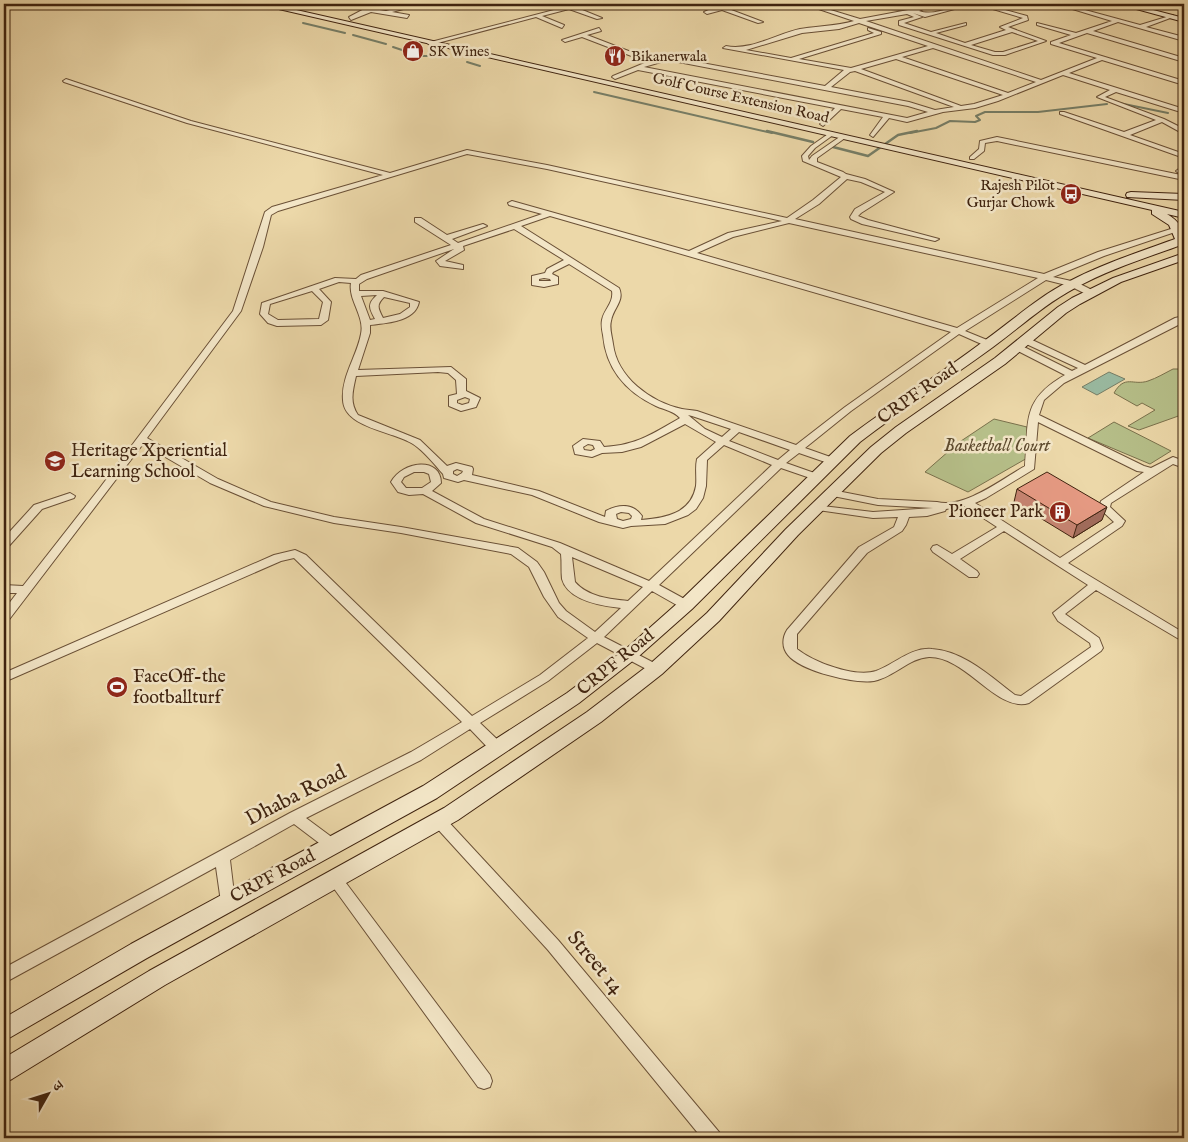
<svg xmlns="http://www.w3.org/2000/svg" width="1188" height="1142" font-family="'IM FELL English','Noto Serif Devanagari',serif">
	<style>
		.green { fill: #b6bf89; stroke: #7a714c }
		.water { fill: #9abba2; stroke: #767e67 }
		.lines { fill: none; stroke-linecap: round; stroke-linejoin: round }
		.stream-far1 { stroke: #767e67; stroke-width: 2 }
		.stream { stroke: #767e67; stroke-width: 2.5 }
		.street-casing { stroke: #6a5036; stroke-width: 2 }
		.secondary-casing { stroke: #3f230f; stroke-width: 2 }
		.street { fill: #f3e6c7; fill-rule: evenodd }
		.secondary { fill: #f3e6c7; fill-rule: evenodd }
		.wall { fill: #c68471; stroke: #3f230f }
		.shaded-wall { fill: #a16c5c; stroke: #3f230f }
		.building { fill: #e69a83; stroke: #3f230f }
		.labels { text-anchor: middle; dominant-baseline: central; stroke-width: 5; stroke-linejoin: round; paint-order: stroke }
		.far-poi-label { font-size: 15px; fill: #3f230f; stroke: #f3e6c7; text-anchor: start }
		.far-street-label { font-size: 15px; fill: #3f230f; stroke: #f3e6c7 }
		.street-label { font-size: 18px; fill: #3f230f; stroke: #f3e6c7 }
		.park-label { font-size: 18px; font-style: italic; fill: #5d4a2e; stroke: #f3e6c7 }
		.poi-label { font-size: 18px; fill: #3f230f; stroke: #f3e6c7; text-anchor: start }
		.near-street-label { font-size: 21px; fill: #3f230f; stroke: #f3e6c7 }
	</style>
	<rect width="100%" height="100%" fill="#ecd8a9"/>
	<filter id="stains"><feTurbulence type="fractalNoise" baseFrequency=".004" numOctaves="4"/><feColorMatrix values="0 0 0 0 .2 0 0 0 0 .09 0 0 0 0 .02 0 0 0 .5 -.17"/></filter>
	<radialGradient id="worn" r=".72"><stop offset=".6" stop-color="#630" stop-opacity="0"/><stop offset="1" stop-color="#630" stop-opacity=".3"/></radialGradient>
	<path class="green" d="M 1173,369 L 1184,369 L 1184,414 L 1139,430 L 1128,426 L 1155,410 L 1142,403 L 1137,406 L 1114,393 C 1125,374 1133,386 1148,381 C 1157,378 1165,373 1173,369 Z
		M 994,419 L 1027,427 L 1029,457 L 968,492 L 925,472 L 958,443 Z
		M 1114,422 L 1171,451 L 1150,464 L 1088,438 Z"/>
	<path class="water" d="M 1109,372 L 1125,379 L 1097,395 L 1082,387 Z"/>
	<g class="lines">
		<path class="stream-far1" d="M 227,4 L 243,8
			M 303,23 L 345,33
			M 353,35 L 386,44
			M 393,47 L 420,56 L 437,56
			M 467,62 L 480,66
			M 594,92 L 772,133
			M 1119,103 L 1168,113
			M 1179,116 L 1184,118
			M 910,133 L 936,128 L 950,121 L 975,122 L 980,120 L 976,116 L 985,112 L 1038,112 L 1107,104"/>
		<path class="stream" d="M 767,131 L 813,142
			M 833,147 L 868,156 L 898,135 L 917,131"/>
		<g class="street-casing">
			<path id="street" d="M 352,4 L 378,4 L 379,6 L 374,7 L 373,9 L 386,11 L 413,4 L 422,4 L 392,12 L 409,15 L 407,18 L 371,12 L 351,20 L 349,17 L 368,7 Z
				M 453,4 L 463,4 L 469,6 L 466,8 Z
				M 577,4 L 585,4 L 575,7 L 602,18 L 597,19 L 569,9 L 542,16 L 564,25 L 562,28 L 536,17 L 430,45 L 427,43 Z
				M 641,4 L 649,4 L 651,5 L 648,7 Z
				M 732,4 L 745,4 L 726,8 L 763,22 L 758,23 L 722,10 L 707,14 L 704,12 L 718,6 Z
				M 791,4 L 797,4 L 798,5 L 795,7 Z
				M 811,4 L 860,19 L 908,10 L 840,6 L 838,4 L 858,4 L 914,9 L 927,4 L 933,4 L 919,11 C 935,17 956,4 973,4 L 925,17 L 913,13 L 922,17 L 904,23 L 931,32 L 966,23 L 966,25 L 936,33 L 965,43 L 1006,30 L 1000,27 L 1023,18 L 976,4 L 983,4 L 1027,16 L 1028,20 L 1008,27 L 1046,41 L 1005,55 L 993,55 L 899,25 L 899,21 L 914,17 L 907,14 L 866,21 L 1041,80 L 1097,58 L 1051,44 L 1051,42 L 1071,35 L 1037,25 L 1037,23 L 1076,33 L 1112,21 L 1056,4 L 1063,4 L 1140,25 L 1173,15 L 1173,17 L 1146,27 L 1184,37 L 1184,41 L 1118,22 L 1093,31 L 1184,58 L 1184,62 L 1087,33 L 1059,43 L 1184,81 L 1184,85 L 1102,60 L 1069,73 L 1184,109 L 1184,113 L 1116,92 L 1105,97 L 1164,119 L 1184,129 L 1184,134 L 1182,133 L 1162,122 L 1130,135 L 1184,154 L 1184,158 L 1060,114 L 1060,112 L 1064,112 L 1124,132 L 1156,120 L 1097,97 L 1110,90 L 1063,75 L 998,101 L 975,108 L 943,112 L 907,122 L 889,118 L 873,137 L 870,135 L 883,117 L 841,109 L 823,126 L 820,124 L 835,108 L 638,70 L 615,79 L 612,77 L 613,76 L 647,62 L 582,37 L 565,42 L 562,40 L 599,28 L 601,31 L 587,35 L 652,60 L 675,54 L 678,56 L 675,58 L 825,86 L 844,70 L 723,48 L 726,46 C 751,51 776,34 800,29 C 818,26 836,26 854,21 L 810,6 ZM 859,23 L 928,46 L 851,68 L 799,59 L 881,34 L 881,32 L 868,28 L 868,30 L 874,33 L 791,58 L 746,50 L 802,33 L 839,29 ZM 1012,32 L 1038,41 L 1003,52 L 995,52 L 971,45 ZM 933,48 L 1036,82 L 1008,93 L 902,57 ZM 896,59 L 1003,95 L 974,104 L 961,106 L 861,69 ZM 668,60 L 908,106 L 928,112 L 907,118 L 644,67 ZM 855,71 L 954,107 L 935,110 L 909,102 L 831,87 L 850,72 Z
				M 1030,4 L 1036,4 L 1040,8 L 1035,9 Z
				M 1159,4 L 1166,4 L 1148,11 L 1143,10 Z
				M 66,79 L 191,121 L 390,173 L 467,150 L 547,165 L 787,218 L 813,200 L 841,177 L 803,161 L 802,156 L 811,146 L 831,132 L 834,134 L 833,135 L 815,148 L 808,156 L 809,160 L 812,156 L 841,136 L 845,136 L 845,138 L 817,158 L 817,162 L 843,172 L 846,174 L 865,179 L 894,192 L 861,213 L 858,216 L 868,220 L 939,239 L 935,241 L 862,224 L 851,219 L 850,217 L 855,209 L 885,192 L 861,182 L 847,179 L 819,204 L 795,219 L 1044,274 L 1098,252 L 1174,228 L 1181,230 L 1104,256 L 1053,277 L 1076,282 L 1094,291 L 1094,295 L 1088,295 L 1070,286 L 1046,280 L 965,331 L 992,342 L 992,346 L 986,346 L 959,334 L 851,411 L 805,448 L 836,459 L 837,461 L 836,463 L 828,463 L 799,453 L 786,463 L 820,475 L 821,477 L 816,480 L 781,468 L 659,585 L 690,602 L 692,605 L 690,608 L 682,608 L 652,591 L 604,637 L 660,666 L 662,669 L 660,672 L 652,672 L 597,643 L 548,681 L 480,723 L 502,744 L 504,748 L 502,752 L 497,753 L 492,752 L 470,729 L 421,760 L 306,818 L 337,841 L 339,845 L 337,849 L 332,851 L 327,849 L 294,824 L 230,860 L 235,902 L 233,907 L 228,908 L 223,907 L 221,902 L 216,867 L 4,983 L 4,968 L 290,813 L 411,752 L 462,722 L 294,558 L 281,561 L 4,682 L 4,673 L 274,555 L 295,550 L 306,555 L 472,716 L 540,675 L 588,638 L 558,617 L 544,597 L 529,567 L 511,554 L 401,533 L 334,523 L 264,506 L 210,483 L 143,444 L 8,621 L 4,622 L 4,610 L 17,593 L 4,593 L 4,585 L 23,586 L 99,489 L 233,311 L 265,212 L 272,207 L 383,175 L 187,123 L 64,82 L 63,81 ZM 467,154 L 547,169 L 782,221 L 728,233 L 689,251 L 512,201 L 508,203 L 509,205 L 542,214 L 458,243 L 452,239 L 487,226 L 483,224 L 447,235 L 421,218 L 415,218 L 415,222 L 451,245 L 361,275 L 356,279 L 335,278 L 262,303 L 260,314 L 268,323 L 277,326 L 321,325 L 328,320 L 331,302 L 319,289 L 339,282 L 351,283 C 348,300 365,316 361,334 C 357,356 341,377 343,400 C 344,428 393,431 413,444 C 424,451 434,464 443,474 L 444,478 L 458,482 L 464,480 L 532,495 L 599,522 L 623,528 L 631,526 L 665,524 L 688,515 L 696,509 L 703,498 L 706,486 L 707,460 L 724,445 L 772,465 L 649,581 L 560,543 L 484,519 L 432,491 L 441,483 C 441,456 402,461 391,482 L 398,492 L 409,495 L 423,494 L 476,523 L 552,547 L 561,554 C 562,562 561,571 562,579 C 568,601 602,606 621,608 L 595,632 L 566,611 L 559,603 L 544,572 L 537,562 L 518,548 L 401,527 L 334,517 L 271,502 L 218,479 L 147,438 L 241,311 L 263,247 L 271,215 L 278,211 ZM 550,216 L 951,332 L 845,407 L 796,445 L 697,411 C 692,410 687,410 682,409 C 650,402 617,377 613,344 C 612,336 609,328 611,321 C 613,308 625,301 619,288 L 521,226 ZM 789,223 L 1038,278 L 957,328 L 697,253 L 733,237 ZM 514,229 L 564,260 L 547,269 L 545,273 L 532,276 L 532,285 L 544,287 L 558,284 L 558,277 L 552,274 L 553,272 L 569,264 L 612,291 C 614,303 604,309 602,320 C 601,325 602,330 603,335 C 606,369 626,392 656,406 C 665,410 674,411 680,418 C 652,434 637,445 604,447 L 600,441 L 583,439 L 573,446 L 575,454 L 592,457 L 602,453 L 622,452 L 641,447 L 685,424 L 716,442 L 697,459 C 695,468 697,477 696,486 C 691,514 665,518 641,520 L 642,516 C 633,503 619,504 606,511 L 605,517 L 539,491 L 472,475 L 473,469 L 472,467 L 456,463 L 447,466 L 420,440 L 358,415 C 349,402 353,390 356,376 L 438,372 L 448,373 L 456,380 L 457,394 L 449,396 L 449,406 L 461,411 L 476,407 L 480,398 L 466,391 L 466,379 L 451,367 L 358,370 L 370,333 L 370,325 C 386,323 415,322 419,302 L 383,291 L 359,291 L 359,284 L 367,279 L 454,249 L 436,261 L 440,266 L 463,269 L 463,265 L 445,261 L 464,250 L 463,246 ZM 544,278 L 550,279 L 551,281 L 539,281 L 539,279 ZM 312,291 L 323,302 L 319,319 L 278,320 L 268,314 L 270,304 ZM 377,295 C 367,304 369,308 375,319 L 370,320 L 361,296 ZM 384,297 L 410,303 L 410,307 L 400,314 L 383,318 C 378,308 376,305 384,297 ZM 465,397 L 470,399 L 469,403 L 462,405 L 457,403 L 457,400 ZM 688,415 L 692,416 L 731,429 L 722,437 L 705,429 ZM 739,432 L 790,450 L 778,460 L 729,441 ZM 588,444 L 593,445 L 595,449 L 591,451 L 584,450 L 583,447 ZM 457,469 L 463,471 L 462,473 L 457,476 L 453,474 L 453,471 ZM 414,472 L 424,472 L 429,474 L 431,482 L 422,488 L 406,488 L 401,482 L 404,477 ZM 621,512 L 629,513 L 632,516 L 631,519 L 623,521 L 617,519 L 616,514 ZM 572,557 L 643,587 L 628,601 C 610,599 588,597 575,582 Z
				M 997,137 L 1181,175 L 1176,171 L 1184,165 L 1184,180 L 997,141 L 985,143 L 984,151 L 974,159 L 970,159 L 970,157 L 979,149 L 980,141 Z
				M 1184,316 L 1184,322 L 1064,383 L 1044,400 L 1039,415 L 1144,466 L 1151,468 L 1173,457 L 1184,461 L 1184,468 L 1173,464 L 1111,503 L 1110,507 L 1125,521 L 1122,526 L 1068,563 L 1184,633 L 1184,642 L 1096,590 L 1065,614 L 1099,638 L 1103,648 L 1101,651 L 1029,703 C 997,713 966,656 929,657 C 909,658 894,677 874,681 C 854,684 801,671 788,655 C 782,648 782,638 787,630 L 859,547 L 894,527 L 898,517 L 873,518 L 818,510 L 814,509 L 813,507 L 814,505 L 873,512 L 933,508 L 878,505 L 828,495 L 827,493 L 828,491 L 832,490 L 878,499 L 937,502 C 964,509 1002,479 1025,466 C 1029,421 1021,400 1065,375 L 1014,349 L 1014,345 L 1020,345 L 1072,371 L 1078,368 L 1022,342 L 1022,338 L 1028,338 L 1085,365 L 1175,318 ZM 1038,422 L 1137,471 L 1144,472 L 1101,501 L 1099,508 L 1114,522 L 1060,558 L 975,503 L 986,498 L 1034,469 ZM 965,506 L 997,527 L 952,554 L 937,545 L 933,546 L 931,549 L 933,552 L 969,577 L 977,577 L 979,574 L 977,571 L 960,559 L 1004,531 L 1088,585 L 1053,613 L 1058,621 L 1090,643 L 1091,647 L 1021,696 L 1015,695 C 991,677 964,651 932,649 C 911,647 895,664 876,671 C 855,678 813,662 797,649 L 797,634 L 867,553 L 902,531 L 906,525 L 909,517 L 927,516 L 945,511 L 946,509 Z
				M 70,493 L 75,496 L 74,498 L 42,509 L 8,547 L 4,548 L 4,538 L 34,505 Z
				M 439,815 L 444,817 L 558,940 L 719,1132 L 722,1138 L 702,1138 L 548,950 L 434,825 L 432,821 L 434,817 Z
				M 335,873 L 340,875 L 490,1075 L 492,1081 L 490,1087 L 484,1089 L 478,1087 L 330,883 L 328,879 L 330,875 Z"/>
		</g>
		<g class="secondary-casing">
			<path id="secondary" d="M 257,4 L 270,4 L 1184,212 L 1184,218 L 1167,214 C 1179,221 1184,229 1184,244 C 1148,257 1110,269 1075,288 C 1045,304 1020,327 993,347 C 949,379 903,409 860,442 L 692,609 L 639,656 L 579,703 L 437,798 L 147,958 L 4,1041 L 4,1018 L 131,944 L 423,786 L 567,693 L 627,648 L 680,601 L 850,436 C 894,403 940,374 984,341 C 1012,321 1038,297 1068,282 C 1102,264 1139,252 1175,239 L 1169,225 L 1152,214 L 1152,210 Z
				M 1118,4 L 1130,4 L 1184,18 L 1184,22 Z
				M 1131,192 L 1184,194 L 1184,200 L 1127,197 L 1126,195 L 1127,193 Z
				M 1184,253 L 1184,260 L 1121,282 L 1080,304 L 1066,313 L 1005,364 L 906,433 L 881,453 L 798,535 L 719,621 L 662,674 L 601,722 L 458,820 L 165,985 L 12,1079 L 4,1083 L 4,1058 L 149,971 L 444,808 L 587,712 L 650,664 L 707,613 L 786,529 L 871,447 L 896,427 L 995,358 L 1058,307 L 1072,298 L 1113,278 Z"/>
		</g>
		<use href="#street" class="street"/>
		<use href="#secondary" class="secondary"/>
	</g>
	<path class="wall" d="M 1017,489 L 1102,520 L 1073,538 L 1014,502 Z"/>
	<path class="shaded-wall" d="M 1107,507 L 1102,520 L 1073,538 L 1077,525 Z"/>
	<path class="building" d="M 1047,472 L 1107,507 L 1077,525 L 1017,489 Z"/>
	<defs>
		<g id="shop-disc" transform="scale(1.125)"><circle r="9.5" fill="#8f2418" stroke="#f3e6c7"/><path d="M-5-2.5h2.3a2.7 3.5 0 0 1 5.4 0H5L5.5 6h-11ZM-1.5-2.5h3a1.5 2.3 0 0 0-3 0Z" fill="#fff"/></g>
		<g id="restaurant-disc" transform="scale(1.125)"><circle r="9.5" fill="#8f2418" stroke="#f3e6c7"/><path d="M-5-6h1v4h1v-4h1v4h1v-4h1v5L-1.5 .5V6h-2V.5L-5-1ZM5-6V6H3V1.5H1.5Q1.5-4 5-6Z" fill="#fff"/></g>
		<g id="bus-disc" transform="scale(1.125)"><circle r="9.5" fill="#8f2418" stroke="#f3e6c7"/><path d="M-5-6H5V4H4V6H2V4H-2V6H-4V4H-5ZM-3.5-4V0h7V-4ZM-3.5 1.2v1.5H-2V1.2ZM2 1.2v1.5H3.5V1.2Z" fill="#fff"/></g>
		<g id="school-disc" transform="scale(1.125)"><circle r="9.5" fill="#8f2418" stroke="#f3e6c7"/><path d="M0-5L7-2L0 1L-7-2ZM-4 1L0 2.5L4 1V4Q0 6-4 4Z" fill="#fff"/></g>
		<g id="building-disc" transform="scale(1.125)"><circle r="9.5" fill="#8f2418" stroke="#f3e6c7"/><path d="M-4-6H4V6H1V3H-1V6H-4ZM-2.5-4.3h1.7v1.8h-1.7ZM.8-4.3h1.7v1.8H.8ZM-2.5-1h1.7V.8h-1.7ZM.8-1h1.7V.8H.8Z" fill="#fff"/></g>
		<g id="stadium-disc" transform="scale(1.125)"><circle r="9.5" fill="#8f2418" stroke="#f3e6c7"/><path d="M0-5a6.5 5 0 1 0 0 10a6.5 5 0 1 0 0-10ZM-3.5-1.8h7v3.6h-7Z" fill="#fff"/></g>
	</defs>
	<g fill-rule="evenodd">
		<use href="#shop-disc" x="413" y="51"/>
		<use href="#restaurant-disc" x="615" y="56"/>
		<use href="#bus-disc" x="1071" y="194"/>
		<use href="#school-disc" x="55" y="461"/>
		<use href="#building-disc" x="1060" y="512"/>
		<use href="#stadium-disc" x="117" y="687"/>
	</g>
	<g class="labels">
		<g class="far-poi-label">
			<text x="429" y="51">SK Wines</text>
			<text x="631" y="56">Bikanerwala</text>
			<text x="1055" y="185" text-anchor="end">Rajesh Pilot<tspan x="1055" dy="17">Gurjar Chowk</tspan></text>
		</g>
		<g class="far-street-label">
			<text transform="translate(741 98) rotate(13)">Golf Course Extension Road</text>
		</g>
		<g class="street-label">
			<text transform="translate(918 394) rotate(-35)">CRPF Road</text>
			<text transform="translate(616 663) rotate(-39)">CRPF Road</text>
			<text transform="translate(273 877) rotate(-28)">CRPF Road</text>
		</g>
		<g class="park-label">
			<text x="997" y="446">Basketball Court</text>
		</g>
		<g class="poi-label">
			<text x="71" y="451">Heritage Xperiential<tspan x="71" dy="21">Learning School</tspan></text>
			<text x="1044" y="512" text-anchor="end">Pioneer Park</text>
			<text x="133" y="677">FaceOff-the<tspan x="133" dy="21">footballturf</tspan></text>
		</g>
		<g class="near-street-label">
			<text transform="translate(296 796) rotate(-27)">Dhaba Road</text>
			<text transform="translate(595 963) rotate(50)">Street 14</text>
		</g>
	</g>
	<rect width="1188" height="1142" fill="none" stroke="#ecd8a9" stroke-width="20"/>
	<rect x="5" y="5" width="1178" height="1132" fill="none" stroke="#3f230f" stroke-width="2.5"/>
	<rect x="10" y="10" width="1168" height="1122" fill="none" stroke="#3f230f"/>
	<g transform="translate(48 1094) rotate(51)" stroke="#f3e6c7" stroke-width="4" paint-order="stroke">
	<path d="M0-4L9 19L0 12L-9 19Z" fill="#3f230f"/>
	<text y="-8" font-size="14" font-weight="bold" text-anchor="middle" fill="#3f230f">उ</text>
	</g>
	<rect width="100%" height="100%" filter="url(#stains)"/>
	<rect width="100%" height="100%" fill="url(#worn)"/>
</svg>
